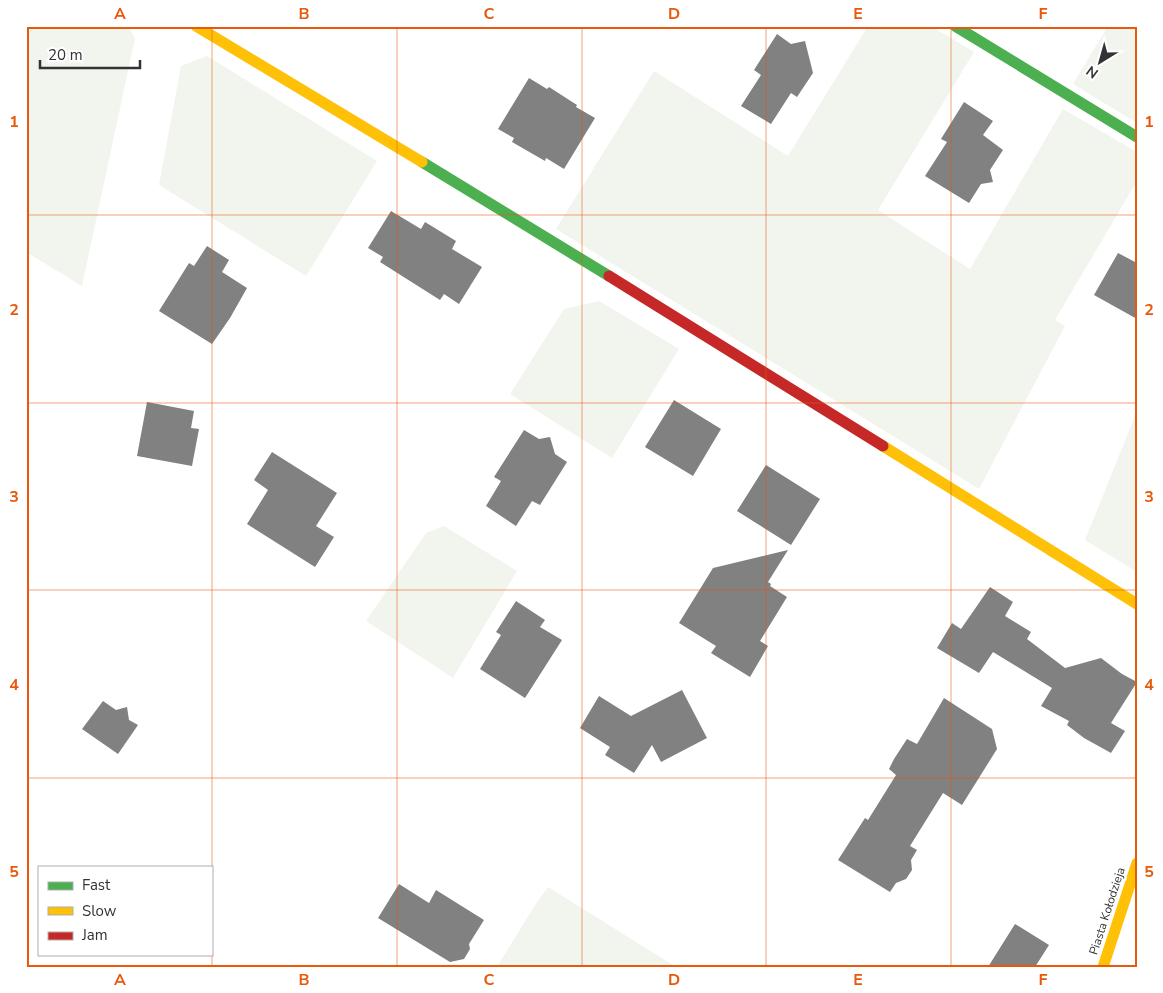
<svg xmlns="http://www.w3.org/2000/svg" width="1163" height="993" font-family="'Nunito Sans',sans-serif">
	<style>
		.green { fill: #f1f5ed }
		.building { fill: #818181 }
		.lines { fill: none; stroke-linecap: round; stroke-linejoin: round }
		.fast { stroke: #4caf50; stroke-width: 11 }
		.slow { stroke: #ffc107; stroke-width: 11 }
		.jam { stroke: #c62828; stroke-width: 11 }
		.grid { fill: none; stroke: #e8590c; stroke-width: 1; stroke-opacity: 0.55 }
		.labels { text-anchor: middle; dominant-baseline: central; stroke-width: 5; stroke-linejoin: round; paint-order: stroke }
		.street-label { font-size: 12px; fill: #333; stroke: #fff }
		.neatline { fill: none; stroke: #e8590c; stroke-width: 2 }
		.grid-label { font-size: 16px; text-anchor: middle; font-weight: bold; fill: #e8590c }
	</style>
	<rect width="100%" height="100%" fill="#fff"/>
	<path class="green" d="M 26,26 L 128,26 L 135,38 L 82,286 L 26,252 Z
		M 868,26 L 931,26 L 974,52 L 878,210 L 970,269 L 1063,109 L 1137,152 L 1137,181 L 1055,320 L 1065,326 L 979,489 L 556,229 L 654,71 L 788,156 Z
		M 1108,26 L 1137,26 L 1137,123 L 1073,84 Z
		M 207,56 L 377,161 L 306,276 L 159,185 L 181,66 Z
		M 599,301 L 679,349 L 612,458 L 510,394 L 564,309 Z
		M 1137,411 L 1137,572 L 1085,540 Z
		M 444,526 L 517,571 L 453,678 L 366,621 L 426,533 Z
		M 548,887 L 676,967 L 497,967 L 535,905 Z"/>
	<path class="building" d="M 777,34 L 791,44 L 805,41 L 813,73 L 797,97 L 791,93 L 771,124 L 741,106 L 761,75 L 754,70 Z
		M 529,78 L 547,89 L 549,87 L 577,105 L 576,107 L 595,118 L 564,169 L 546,158 L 545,161 L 512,142 L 514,138 L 498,129 Z
		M 964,102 L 993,121 L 983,135 L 1003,150 L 990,170 L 993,182 L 981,184 L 969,203 L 925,176 L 947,142 L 941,139 Z
		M 391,211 L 421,229 L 425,222 L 456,241 L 452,249 L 482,267 L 459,304 L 444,294 L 440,300 L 380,262 L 383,257 L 368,248 Z
		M 207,246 L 229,260 L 222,272 L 247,288 L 230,318 L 212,344 L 159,311 L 189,263 L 194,266 Z
		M 1118,253 L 1137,263 L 1137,319 L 1094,295 Z
		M 674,400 L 721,429 L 693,476 L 645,447 Z
		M 147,402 L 194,411 L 191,428 L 199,429 L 192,466 L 137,456 Z
		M 524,430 L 539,439 L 550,437 L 555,454 L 567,462 L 540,505 L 532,501 L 516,526 L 486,506 L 501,481 L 494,477 Z
		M 272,452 L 337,493 L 316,526 L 334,537 L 315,567 L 247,524 L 268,490 L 254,480 Z
		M 766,465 L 820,499 L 791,545 L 737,511 Z
		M 788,550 L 768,582 L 771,584 L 770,586 L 787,597 L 760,641 L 768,646 L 750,677 L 711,653 L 716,646 L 679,623 L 713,568 Z
		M 990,587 L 1013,602 L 1005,616 L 1031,632 L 1027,639 L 1065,668 L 1101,658 L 1122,674 L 1137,682 L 1111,723 L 1125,731 L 1111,753 L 1084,738 L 1067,725 L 1069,721 L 1041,706 L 1052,688 L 993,652 L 979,673 L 937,648 L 952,623 L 961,629 Z
		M 516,601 L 545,620 L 540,627 L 562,640 L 525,698 L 480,669 L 501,635 L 496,632 Z
		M 682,690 L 707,738 L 661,762 L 652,745 L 634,773 L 605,755 L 610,747 L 580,728 L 599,696 L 631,716 Z
		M 944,698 L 992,729 L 997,749 L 962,805 L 943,793 L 910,846 L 917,850 L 911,860 L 912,870 L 906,879 L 896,883 L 890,892 L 838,860 L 865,818 L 868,820 L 896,775 L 889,769 L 894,759 L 907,739 L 917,744 Z
		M 103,701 L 116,710 L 127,707 L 129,720 L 138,725 L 118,754 L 82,729 Z
		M 399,884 L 429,903 L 436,890 L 484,920 L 469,944 L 470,949 L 464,959 L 450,962 L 378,918 Z
		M 1015,924 L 1049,945 L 1035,967 L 988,967 Z"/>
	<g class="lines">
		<path class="fast" d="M 955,26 L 1137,137
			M 422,162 L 609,276"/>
		<path class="slow" d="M 196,26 L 422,162
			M 883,446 L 1137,604
			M 1103,967 L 1137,863"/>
		<path class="jam" d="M 609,276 L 883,446"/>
	</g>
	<path class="grid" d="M 212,26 L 212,967M 397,26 L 397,967M 582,26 L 582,967M 766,26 L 766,967M 951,26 L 951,967M 26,215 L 1137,215M 26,403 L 1137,403M 26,590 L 1137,590M 26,778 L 1137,778"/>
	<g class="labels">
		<g class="street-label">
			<text transform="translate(1107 911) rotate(-72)">Piasta Kołodzieja</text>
		</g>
	</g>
	<rect width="1163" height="993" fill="none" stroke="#ffffff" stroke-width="55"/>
	<rect x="38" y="866" width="175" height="90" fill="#ffffff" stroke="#adadad"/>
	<rect x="48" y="882" width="25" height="8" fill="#4caf50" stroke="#adadad"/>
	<text x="82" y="890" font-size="15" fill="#333333">Fast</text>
	<rect x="48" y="907" width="25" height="8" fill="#ffc107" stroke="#adadad"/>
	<text x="82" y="916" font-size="15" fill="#333333">Slow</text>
	<rect x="48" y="932" width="25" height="8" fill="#c62828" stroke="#adadad"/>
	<text x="82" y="940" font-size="15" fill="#333333">Jam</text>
	<g transform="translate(1100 62) rotate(217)" stroke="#ffffff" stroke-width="4" paint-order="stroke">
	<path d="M0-4L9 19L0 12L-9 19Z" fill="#333333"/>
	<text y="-8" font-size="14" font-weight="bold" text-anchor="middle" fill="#333333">N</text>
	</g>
	<path d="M40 60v8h100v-8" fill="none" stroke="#333333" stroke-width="2.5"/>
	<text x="48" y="60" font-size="15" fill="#333333" stroke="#ffffff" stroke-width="4" paint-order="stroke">20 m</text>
	<rect x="28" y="28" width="1108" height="938" class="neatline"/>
	<g class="grid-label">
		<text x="120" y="19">A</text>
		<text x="304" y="19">B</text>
		<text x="489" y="19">C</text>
		<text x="674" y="19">D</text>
		<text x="858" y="19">E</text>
		<text x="1043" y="19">F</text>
		<text x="14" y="127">1</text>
		<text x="1149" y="127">1</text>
		<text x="14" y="315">2</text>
		<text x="1149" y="315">2</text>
		<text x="14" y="502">3</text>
		<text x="1149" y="502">3</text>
		<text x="14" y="690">4</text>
		<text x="1149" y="690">4</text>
		<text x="14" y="877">5</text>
		<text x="1149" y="877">5</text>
		<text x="120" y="985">A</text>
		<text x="304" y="985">B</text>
		<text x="489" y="985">C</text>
		<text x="674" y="985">D</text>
		<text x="858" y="985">E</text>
		<text x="1043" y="985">F</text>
	</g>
</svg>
